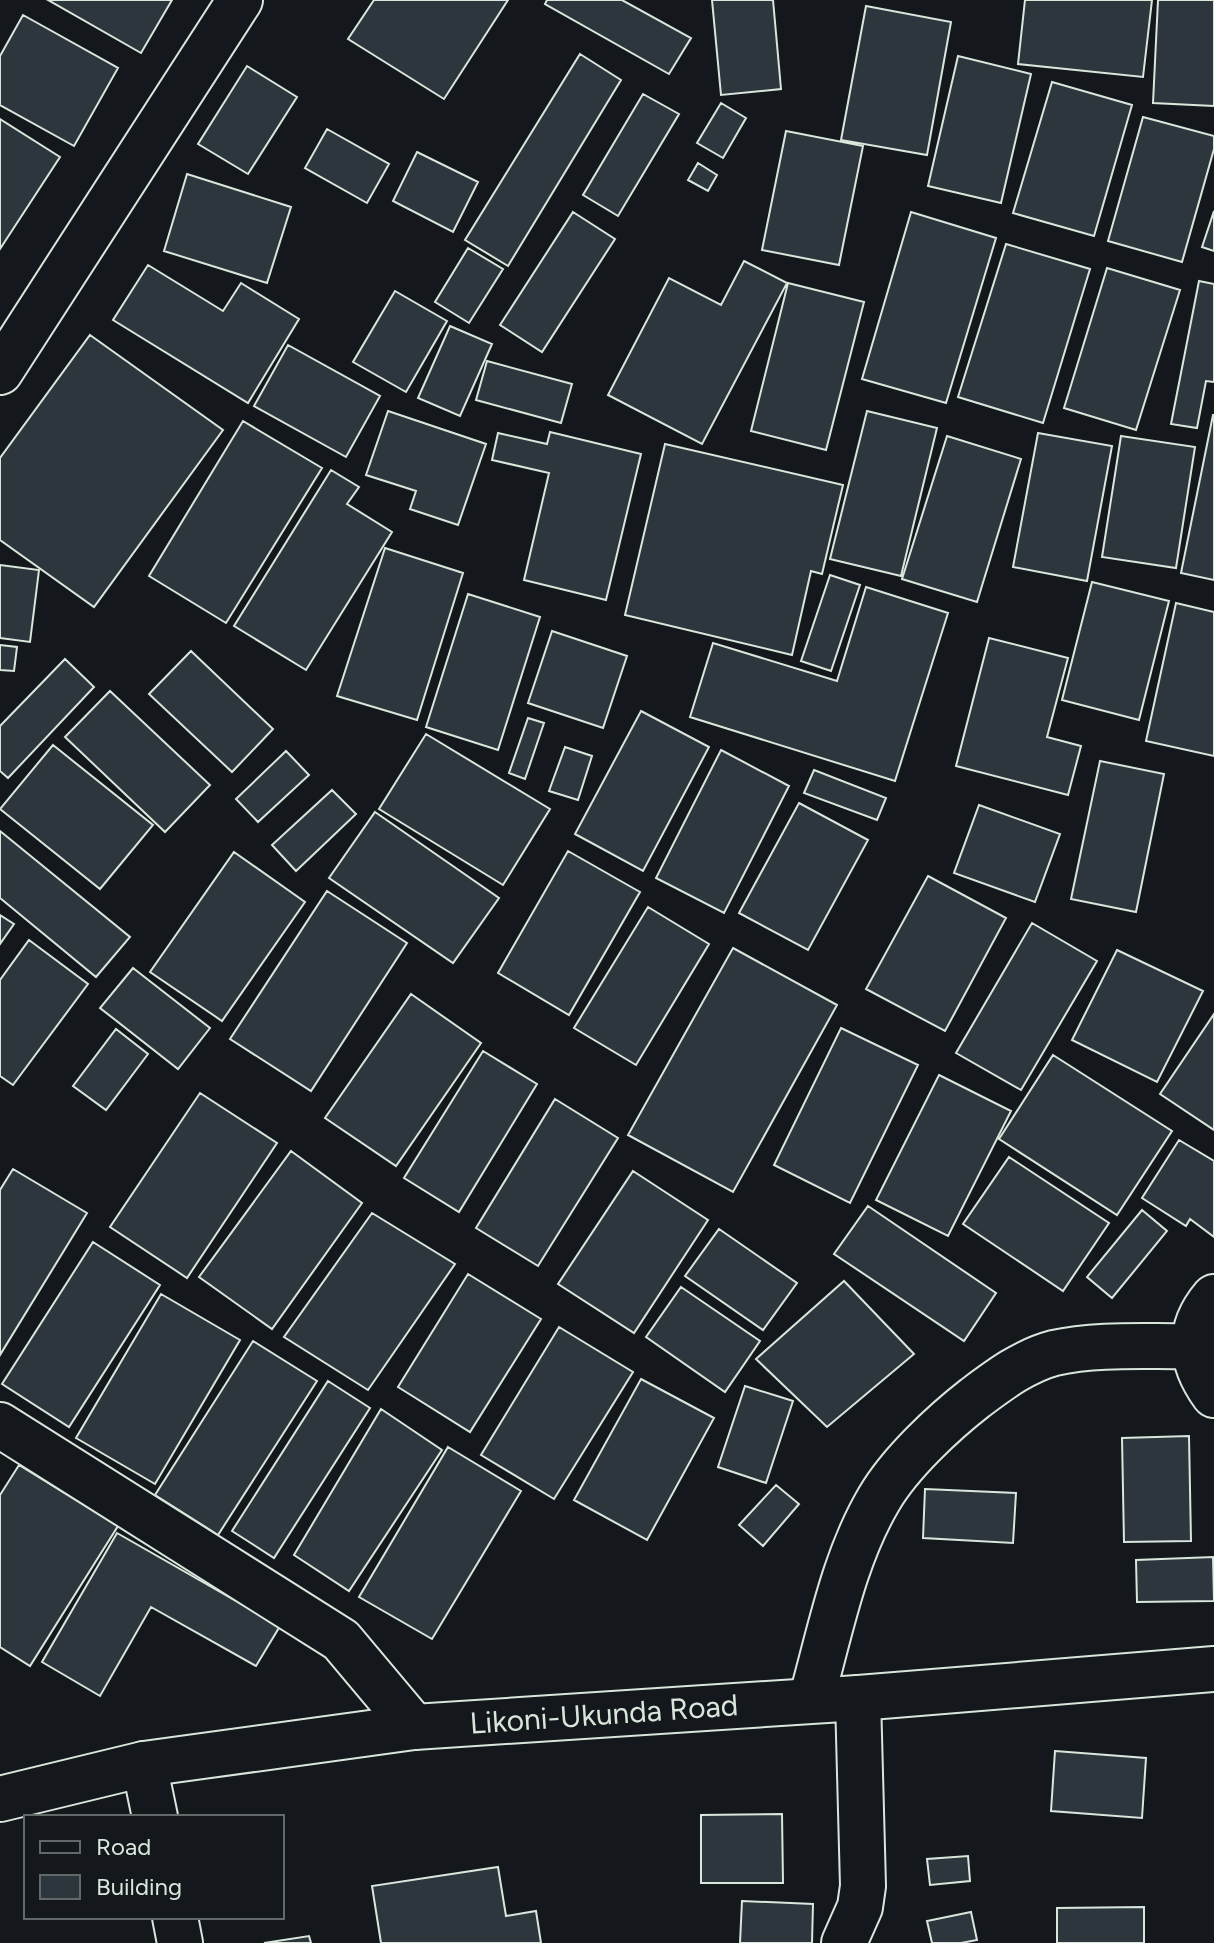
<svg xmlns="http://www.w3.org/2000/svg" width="1214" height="1943" font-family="Figtree,sans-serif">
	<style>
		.building { fill: #2c363c; stroke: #d8e6dc; stroke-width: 2 }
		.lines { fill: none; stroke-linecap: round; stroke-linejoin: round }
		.minor-casing { stroke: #d8e6dc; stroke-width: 48 }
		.highway-casing { stroke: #d8e6dc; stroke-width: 48 }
		.minor { stroke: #14181c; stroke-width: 44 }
		.highway { stroke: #14181c; stroke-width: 44 }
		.labels { text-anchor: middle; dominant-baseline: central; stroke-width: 6; stroke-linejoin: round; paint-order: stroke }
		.street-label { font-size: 30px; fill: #d8e6dc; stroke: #14181c }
	</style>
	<rect width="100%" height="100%" fill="#14181c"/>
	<path class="building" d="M 48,0 L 172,0 L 141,53 Z
		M 374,0 L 508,0 L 444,99 L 348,39 Z
		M 547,0 L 622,0 L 691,38 L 669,74 L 545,4 Z
		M 712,0 L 773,0 L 781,89 L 721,95 Z
		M 1025,0 L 1152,0 L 1143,77 L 1018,64 Z
		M 1158,0 L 1214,0 L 1214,106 L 1153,103 Z
		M 866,6 L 951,22 L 927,155 L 841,140 Z
		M 23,15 L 118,68 L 74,146 L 0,105 L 0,56 Z
		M 580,54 L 621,80 L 508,266 L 465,240 Z
		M 958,56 L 1031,74 L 1001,203 L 928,186 Z
		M 247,66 L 297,97 L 248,174 L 198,144 Z
		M 1052,82 L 1132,105 L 1094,236 L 1013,213 Z
		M 643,94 L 679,114 L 618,216 L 583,195 Z
		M 721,103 L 746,118 L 723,158 L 697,143 Z
		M 1143,117 L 1214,136 L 1214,149 L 1182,262 L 1108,241 Z
		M 0,119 L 60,157 L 0,249 Z
		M 327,129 L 389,164 L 367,203 L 305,168 Z
		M 786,131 L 863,146 L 839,265 L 762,250 Z
		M 417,152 L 478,182 L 453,232 L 393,201 Z
		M 698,163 L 717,175 L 708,191 L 688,180 Z
		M 187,174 L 291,207 L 267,283 L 164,251 Z
		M 1214,211 L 1214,251 L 1202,247 Z
		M 573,212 L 615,239 L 542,352 L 500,325 Z
		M 911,212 L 996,238 L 946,403 L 862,379 Z
		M 1006,244 L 1090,269 L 1043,423 L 958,397 Z
		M 468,248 L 503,269 L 469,323 L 435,302 Z
		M 744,261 L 787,283 L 702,444 L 608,395 L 669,278 L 721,305 Z
		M 148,265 L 223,311 L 241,283 L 299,319 L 248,403 L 113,320 Z
		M 1107,268 L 1180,290 L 1136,430 L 1064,408 Z
		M 1199,281 L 1214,284 L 1214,382 L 1206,381 L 1197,428 L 1171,424 Z
		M 788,283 L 864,302 L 826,450 L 751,431 Z
		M 395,291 L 447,321 L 406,392 L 353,362 Z
		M 450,326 L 492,344 L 460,416 L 418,398 Z
		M 90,335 L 223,430 L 94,607 L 0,540 L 0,458 Z
		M 288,345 L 380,396 L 346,457 L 254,406 Z
		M 487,361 L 572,384 L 561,423 L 476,400 Z
		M 388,411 L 486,444 L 458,525 L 410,509 L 416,491 L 366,475 Z
		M 867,411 L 937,428 L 901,576 L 830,559 Z
		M 1213,415 L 1214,415 L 1214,580 L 1181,573 Z
		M 243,421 L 322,468 L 226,623 L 149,576 Z
		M 550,432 L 641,454 L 606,600 L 524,580 L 549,473 L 492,460 L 498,433 L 547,444 Z
		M 1038,433 L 1112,446 L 1087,581 L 1013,567 Z
		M 947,436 L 1021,459 L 977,602 L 902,579 Z
		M 1121,436 L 1195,447 L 1176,568 L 1102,557 Z
		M 665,444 L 843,485 L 822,574 L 811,571 L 792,655 L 625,615 Z
		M 331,470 L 359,487 L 347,504 L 392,532 L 306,670 L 234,626 Z
		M 385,548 L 463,573 L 417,720 L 337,696 Z
		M 0,565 L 39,570 L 30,642 L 0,638 Z
		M 830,575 L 860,585 L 831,671 L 801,661 Z
		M 1092,582 L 1169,601 L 1139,720 L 1062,700 Z
		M 866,587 L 948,613 L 895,781 L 690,717 L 713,643 L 837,681 Z
		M 468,594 L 540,617 L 498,750 L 426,727 Z
		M 1176,603 L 1214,612 L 1214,756 L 1146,741 Z
		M 552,631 L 627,656 L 603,728 L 528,703 Z
		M 989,638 L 1068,658 L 1047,737 L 1081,746 L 1068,795 L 956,766 Z
		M 0,645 L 17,647 L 14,671 L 0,670 Z
		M 191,651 L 273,729 L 232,772 L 149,694 Z
		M 65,659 L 94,687 L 8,778 L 0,771 L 0,726 Z
		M 110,691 L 210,785 L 165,832 L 65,737 Z
		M 641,711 L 709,747 L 643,871 L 575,834 Z
		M 528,718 L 544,723 L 525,779 L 509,773 Z
		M 426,734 L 550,809 L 503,885 L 379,809 Z
		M 53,745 L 153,825 L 100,889 L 0,809 Z
		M 565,747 L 592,756 L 578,800 L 549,791 Z
		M 721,750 L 789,786 L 724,913 L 656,878 Z
		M 286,751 L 309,775 L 258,822 L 236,799 Z
		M 1100,761 L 1164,774 L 1136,912 L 1071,899 Z
		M 814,770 L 886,798 L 877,820 L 804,793 Z
		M 332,790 L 356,814 L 296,871 L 272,845 Z
		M 799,803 L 868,840 L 808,950 L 739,913 Z
		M 979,805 L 1060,834 L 1035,902 L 954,873 Z
		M 375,812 L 499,898 L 453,963 L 329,878 Z
		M 0,831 L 130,937 L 96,977 L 0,898 Z
		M 568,851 L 640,892 L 569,1015 L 498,973 Z
		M 234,852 L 305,902 L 222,1021 L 150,972 Z
		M 928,876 L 1006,918 L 945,1031 L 866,989 Z
		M 327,891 L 407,943 L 311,1091 L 230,1039 Z
		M 648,907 L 709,944 L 636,1065 L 574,1028 Z
		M 0,915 L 14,924 L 0,944 Z
		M 1032,923 L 1097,961 L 1021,1090 L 956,1053 Z
		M 29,940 L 88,984 L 13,1085 L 0,1076 L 0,980 Z
		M 733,948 L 837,1005 L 733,1192 L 628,1135 Z
		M 1117,950 L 1203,991 L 1157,1082 L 1072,1040 Z
		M 133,968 L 210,1028 L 178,1069 L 100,1008 Z
		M 411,994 L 481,1043 L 396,1166 L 325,1118 Z
		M 1214,1014 L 1214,1130 L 1160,1094 Z
		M 841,1028 L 918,1065 L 850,1203 L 774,1165 Z
		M 116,1029 L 148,1054 L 106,1110 L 73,1086 Z
		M 483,1051 L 537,1084 L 459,1212 L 404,1178 Z
		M 1053,1055 L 1172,1131 L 1117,1215 L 999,1139 Z
		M 939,1075 L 1011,1111 L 948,1236 L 876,1200 Z
		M 200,1093 L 277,1143 L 187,1278 L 110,1227 Z
		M 555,1099 L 618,1138 L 538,1266 L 476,1228 Z
		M 1179,1140 L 1214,1161 L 1214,1237 L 1190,1219 L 1186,1226 L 1142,1198 Z
		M 291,1151 L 362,1203 L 272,1329 L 199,1277 Z
		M 1009,1157 L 1109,1223 L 1063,1291 L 963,1224 Z
		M 13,1169 L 87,1213 L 0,1355 L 0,1190 Z
		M 633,1171 L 708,1220 L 634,1333 L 558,1284 Z
		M 868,1206 L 996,1293 L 964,1341 L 834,1254 Z
		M 1142,1210 L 1167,1231 L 1112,1298 L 1087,1277 Z
		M 372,1213 L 455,1264 L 368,1390 L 284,1337 Z
		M 719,1229 L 797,1283 L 763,1330 L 685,1276 Z
		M 93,1242 L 160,1285 L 69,1427 L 2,1384 Z
		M 468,1274 L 541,1319 L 470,1432 L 398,1387 Z
		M 844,1281 L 914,1354 L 827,1427 L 756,1359 Z
		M 681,1287 L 760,1341 L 725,1392 L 646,1337 Z
		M 161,1294 L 240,1340 L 155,1484 L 76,1438 Z
		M 559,1327 L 633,1372 L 554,1499 L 481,1455 Z
		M 253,1341 L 317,1381 L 218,1535 L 155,1495 Z
		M 641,1379 L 714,1418 L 647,1540 L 574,1500 Z
		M 328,1381 L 370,1408 L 274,1558 L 232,1531 Z
		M 745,1386 L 793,1401 L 766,1483 L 718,1467 Z
		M 381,1409 L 442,1450 L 349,1591 L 294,1555 Z
		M 1189,1436 L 1191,1541 L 1124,1542 L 1122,1438 Z
		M 448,1447 L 521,1491 L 432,1639 L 359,1597 Z
		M 19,1465 L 118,1526 L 30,1666 L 0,1647 L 0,1495 Z
		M 776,1485 L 799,1504 L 763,1546 L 739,1525 Z
		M 925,1489 L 1016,1493 L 1013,1543 L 923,1538 Z
		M 117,1533 L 280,1626 L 256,1666 L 151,1607 L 100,1696 L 42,1662 Z
		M 1213,1557 L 1214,1601 L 1137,1602 L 1136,1560 Z
		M 1055,1751 L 1146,1758 L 1142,1818 L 1051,1811 Z
		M 782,1814 L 783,1883 L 701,1883 L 701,1815 Z
		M 968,1856 L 970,1881 L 930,1885 L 927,1859 Z
		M 498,1867 L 506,1916 L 536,1911 L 541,1943 L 381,1943 L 372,1886 Z
		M 742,1901 L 813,1904 L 812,1943 L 740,1943 Z
		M 1144,1907 L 1144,1943 L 1057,1943 L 1057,1908 Z
		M 971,1912 L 977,1940 L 961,1943 L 932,1943 L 927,1921 Z
		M 309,1936 L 311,1943 L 264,1943 Z"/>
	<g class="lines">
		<g class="minor-casing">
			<path id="minor" d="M 1214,1297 C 1186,1330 1190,1362 1214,1395
				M 0,1425 L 341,1640 L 414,1727
				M 811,1700 C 830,1633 843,1560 879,1499 C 900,1463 943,1423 975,1398 C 999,1380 1024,1361 1054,1353 C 1098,1343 1149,1347 1194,1346
				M 144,1764 L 155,1817
				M 175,1917 L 180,1943
				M 844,1943 L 860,1907 L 863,1886 L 858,1698"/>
		</g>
		<g class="highway-casing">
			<path id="highway" d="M 0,372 L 240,0
				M 0,1799 L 144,1764 L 414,1727 L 858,1698 L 1214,1669"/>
		</g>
		<use href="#minor" class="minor"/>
		<use href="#highway" class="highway"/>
	</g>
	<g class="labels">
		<g class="street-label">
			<text transform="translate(604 1714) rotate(-4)">Likoni-Ukunda Road</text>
		</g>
	</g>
	<rect x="24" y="1815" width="260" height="104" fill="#14181c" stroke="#626a69" stroke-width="2"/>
	<rect x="40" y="1841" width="40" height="12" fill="#14181c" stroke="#626a69" stroke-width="2"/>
	<text x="96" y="1855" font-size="24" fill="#d8e6dc">Road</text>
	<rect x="40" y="1875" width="40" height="24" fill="#2c363c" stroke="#626a69" stroke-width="2"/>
	<text x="96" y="1895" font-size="24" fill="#d8e6dc">Building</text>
</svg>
